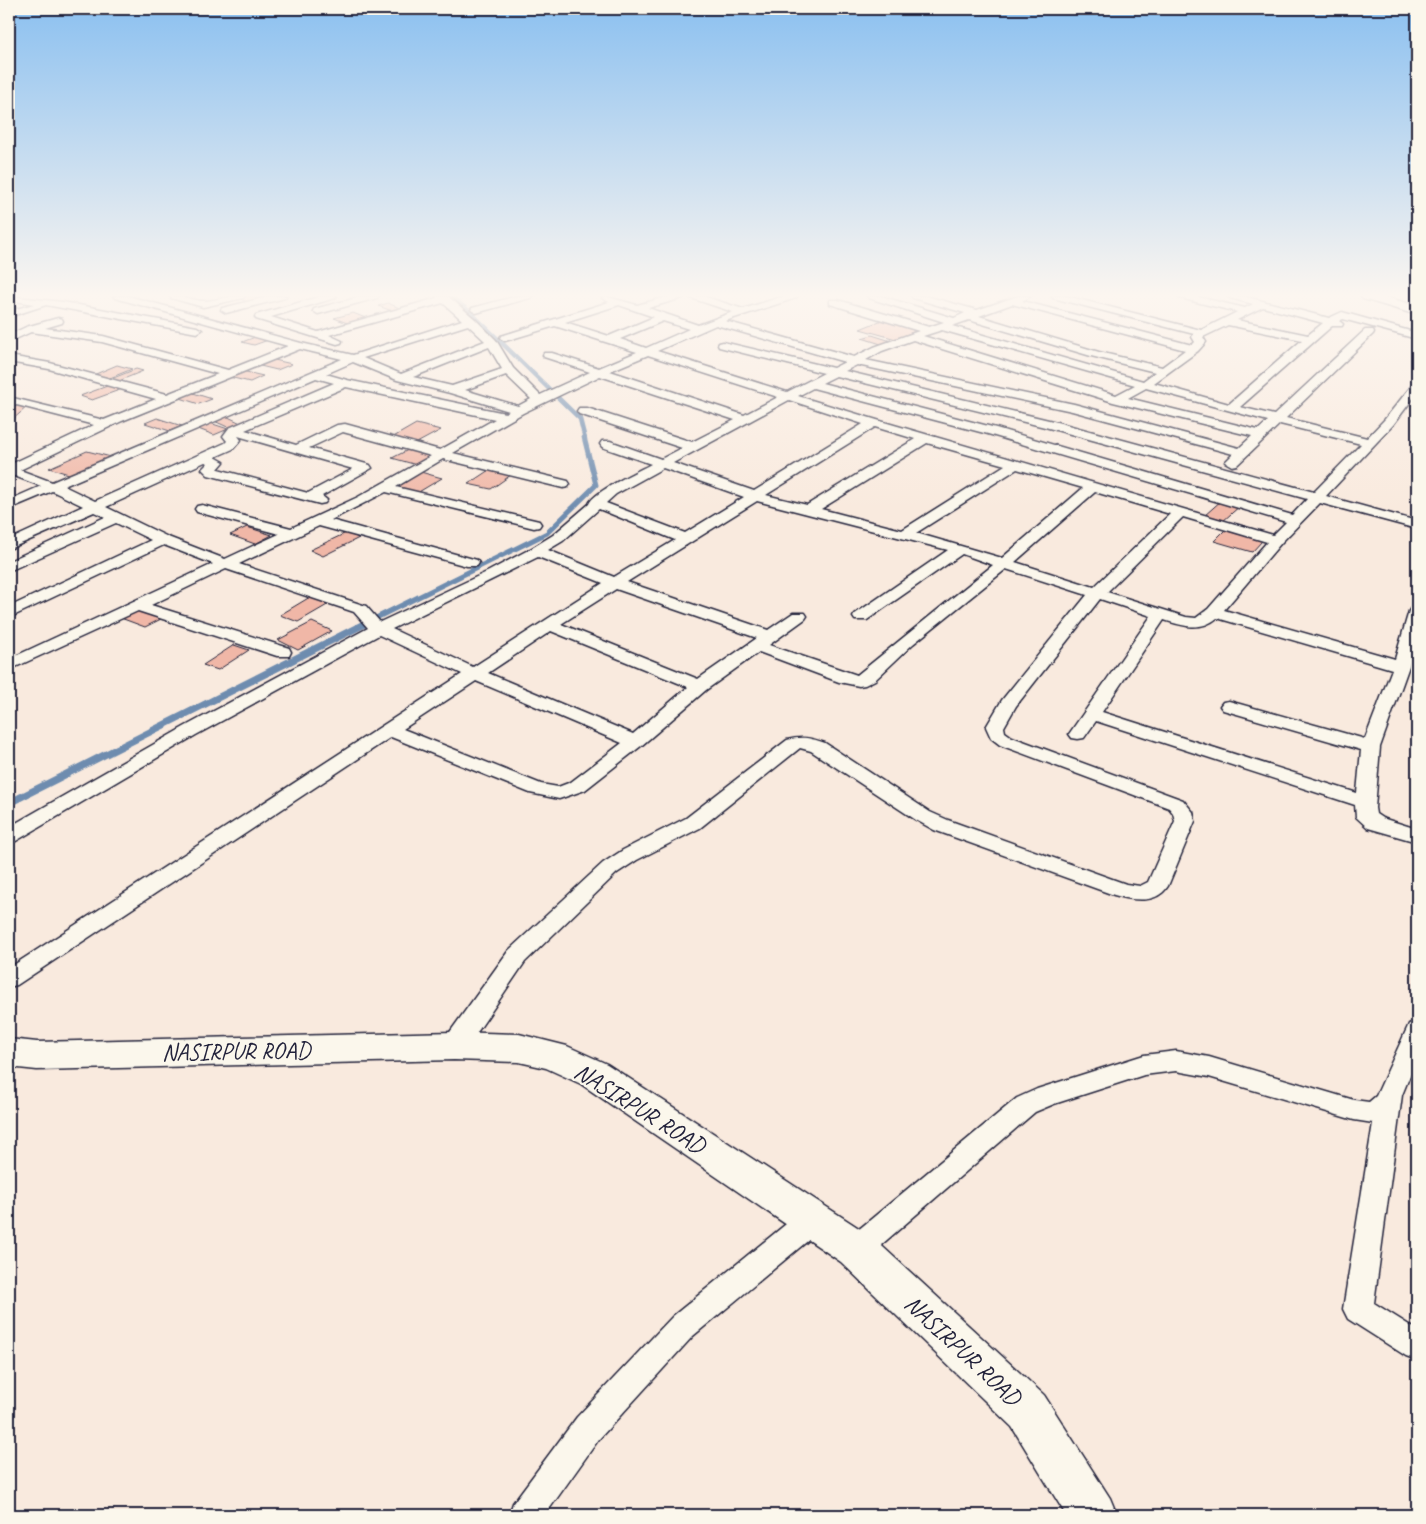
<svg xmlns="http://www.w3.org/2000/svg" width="1426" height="1524" font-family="Caveat,sans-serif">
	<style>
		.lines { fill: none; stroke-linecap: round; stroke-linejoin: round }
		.stream-far2 { stroke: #6e8caf; stroke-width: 4.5 }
		.stream-far1 { stroke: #6e8caf; stroke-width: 5 }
		.stream { stroke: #6e8caf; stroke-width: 7 }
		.building { fill: #f0b7a7; stroke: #22223b }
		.street-casing { stroke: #22223b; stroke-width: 3 }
		.secondary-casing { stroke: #22223b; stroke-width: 3 }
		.street { fill: #fbf7ec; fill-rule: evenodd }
		.secondary { fill: #fbf7ec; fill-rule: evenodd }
		.labels { text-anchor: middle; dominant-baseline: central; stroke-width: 4.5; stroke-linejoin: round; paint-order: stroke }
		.near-street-label { font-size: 24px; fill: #22223b; stroke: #fbf7ec }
	</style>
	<rect width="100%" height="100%" fill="#f9eade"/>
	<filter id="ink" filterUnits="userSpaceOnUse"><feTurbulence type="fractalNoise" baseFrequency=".02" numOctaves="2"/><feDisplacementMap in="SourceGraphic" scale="10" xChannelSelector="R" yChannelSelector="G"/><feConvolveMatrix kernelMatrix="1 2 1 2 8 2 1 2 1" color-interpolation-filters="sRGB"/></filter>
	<g filter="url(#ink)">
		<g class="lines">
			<path class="stream-far2" d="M 450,296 L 469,311 L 580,419 L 585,439"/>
			<path class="stream-far1" d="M 372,620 L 547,533 L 596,485 L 584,437"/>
			<path class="stream" d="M 9,803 L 374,619"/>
		</g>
		<path class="building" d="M 240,296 L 261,296 L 268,299 L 250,303 L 235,297 Z
			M 388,303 L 404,310 L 395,312 L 378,306 Z
			M 353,313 L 368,319 L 350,324 L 334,318 Z
			M 882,320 L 918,330 L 896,339 L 860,329 Z
			M 872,335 L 891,341 L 881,344 L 862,338 Z
			M 258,336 L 271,339 L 254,345 L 242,342 Z
			M 270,359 L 292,364 L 277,370 L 256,365 Z
			M 117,365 L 132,369 L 105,380 L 91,376 Z
			M 136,369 L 143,371 L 114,383 L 106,381 Z
			M 242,371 L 263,376 L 250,382 L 229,377 Z
			M 110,385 L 122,389 L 92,400 L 80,396 Z
			M 190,392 L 212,399 L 199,404 L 177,397 Z
			M 9,406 L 28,406 L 11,421 L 9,421 Z
			M 226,416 L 245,425 L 232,429 L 212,420 Z
			M 157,418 L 182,426 L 170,431 L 145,423 Z
			M 207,422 L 228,429 L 214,435 L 193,427 Z
			M 416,424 L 441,430 L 415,444 L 390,439 Z
			M 412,448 L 436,455 L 417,465 L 392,458 Z
			M 87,451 L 111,457 L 72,475 L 49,468 Z
			M 489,470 L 511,475 L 491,489 L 468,484 Z
			M 417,471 L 442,478 L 417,493 L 392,486 Z
			M 1223,499 L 1241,505 L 1222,522 L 1204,516 Z
			M 247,527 L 272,535 L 255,544 L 230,535 Z
			M 1225,530 L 1262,541 L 1252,552 L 1214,541 Z
			M 346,533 L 359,538 L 323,556 L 310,550 Z
			M 310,597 L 329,604 L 298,622 L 280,615 Z
			M 134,608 L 161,619 L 145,627 L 118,617 Z
			M 312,622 L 332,631 L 298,650 L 278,640 Z
			M 234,645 L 249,650 L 218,670 L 203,665 Z"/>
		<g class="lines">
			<g class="street-casing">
				<path id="street" d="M 9,296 L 63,302 L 197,327 L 202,330 L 197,333 L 46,305 L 9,317 L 9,311 L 34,304 L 9,300 Z
					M 113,296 L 128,296 L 301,343 L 353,355 L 462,320 L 443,303 L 329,335 L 342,341 L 341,343 L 337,344 L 256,319 L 255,317 L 256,315 L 322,296 L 337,296 L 335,298 L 271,317 L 318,332 L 437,298 L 436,296 L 449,297 L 475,319 L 496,340 L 513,368 L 540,395 L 590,372 L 544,357 L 543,355 L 544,353 L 552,353 L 599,368 L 637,352 L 555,326 L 505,341 L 500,338 L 501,336 L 609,302 L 602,298 L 604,296 L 637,305 L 670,296 L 685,296 L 683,298 L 648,308 L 698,325 L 733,312 L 691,298 L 689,296 L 703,296 L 743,309 L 784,296 L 798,296 L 796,298 L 725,321 L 854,357 L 874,347 L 919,331 L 830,304 L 830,300 L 838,300 L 929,327 L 944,322 L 869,298 L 867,296 L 881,296 L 954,318 L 965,313 L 913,298 L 911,296 L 926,296 L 977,310 L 1018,296 L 1031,296 L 1022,301 L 1192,345 L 1195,342 L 1192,337 L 1194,334 L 1053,298 L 1051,296 L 1066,296 L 1201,330 L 1237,312 L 1180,298 L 1178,296 L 1194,296 L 1245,308 L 1253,304 L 1230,298 L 1228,296 L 1243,296 L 1329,318 L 1342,312 L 1417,333 L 1417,339 L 1343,319 L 1339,321 L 1343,324 L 1342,326 L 1332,326 L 1240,407 L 1274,415 L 1365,330 L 1373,330 L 1374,332 L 1373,334 L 1286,418 L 1367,438 L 1385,419 L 1413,384 L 1417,383 L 1417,393 L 1393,425 L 1326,496 L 1417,521 L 1417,529 L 1320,503 L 1281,543 L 1224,610 L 1395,659 L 1409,611 L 1411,608 L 1417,606 L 1417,638 L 1409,666 L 1380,747 L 1375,808 L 1376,814 L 1382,818 L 1417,829 L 1417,842 L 1368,828 L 1356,817 L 1355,805 L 1096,721 L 1084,738 L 1078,739 L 1072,738 L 1069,734 L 1151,616 L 1100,599 L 1016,706 L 1004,727 L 1005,732 L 1012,737 L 1183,800 L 1193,812 L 1195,821 L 1168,886 C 1156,905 1132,900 1114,895 L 934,830 L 916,820 L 811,751 L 800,748 L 700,828 L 637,860 L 617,873 L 525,962 L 463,1053 L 454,1055 L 445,1053 L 442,1046 L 445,1039 L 509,950 L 603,863 L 623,850 L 686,818 L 787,740 C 802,736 810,738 825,743 L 930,812 L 948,820 L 1126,884 L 1140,886 L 1148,882 L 1175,821 L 1173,813 L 1169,808 L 1000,745 L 991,738 L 986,727 L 1002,700 L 1087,595 L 1006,569 L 913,644 L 875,680 L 865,685 L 859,686 L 839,682 L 759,652 L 706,690 L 641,746 L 585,790 L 559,799 L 530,793 L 391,737 L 17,985 L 9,987 L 9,968 L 462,674 L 379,635 L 196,735 L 16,841 L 9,842 L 9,827 L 184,727 L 368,628 L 354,612 L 226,569 L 151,605 L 289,648 L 291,652 L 289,656 L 277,656 L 138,611 L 9,670 L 9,659 L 213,564 L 164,545 L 9,618 L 9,607 L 151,540 L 116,523 L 9,571 L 9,561 L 105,517 L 94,512 L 9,549 L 9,540 L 83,506 L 52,491 L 9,509 L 9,500 L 41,486 L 9,474 L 9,465 L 94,425 L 9,403 L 9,397 L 104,420 L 156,399 L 49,369 L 9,362 L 9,356 L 50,363 L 167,394 L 218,374 L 102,342 L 31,332 L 9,342 L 9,335 L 26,327 L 58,318 L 62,319 L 63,321 L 62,323 L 45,328 L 103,336 L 228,370 L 288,346 L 115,298 ZM 1012,304 L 1185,350 L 1162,367 L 1099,352 L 979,316 ZM 619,305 L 654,317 L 609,336 L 565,322 ZM 1263,307 L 1323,323 L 1308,335 L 1237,320 ZM 969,320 L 1091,356 L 1155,372 L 1143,381 L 952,326 ZM 663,321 L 689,329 L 646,348 L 620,339 ZM 468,325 L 485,341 L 401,374 L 363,358 ZM 716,325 L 845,362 L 833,368 L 723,342 L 719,343 L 718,345 L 719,347 L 824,373 L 787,392 L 657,351 ZM 1228,325 L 1302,340 L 1229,404 L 1154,383 L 1198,351 L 1206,342 L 1203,337 ZM 942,330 L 1135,385 L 1116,395 L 923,336 ZM 913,340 L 1113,402 L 1252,436 L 1239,448 L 1074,404 L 866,360 L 882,351 ZM 489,347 L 502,369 L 452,386 L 413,377 ZM 300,349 L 342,359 L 52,482 L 20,470 L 122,421 ZM 648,355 L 778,397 L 744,415 L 610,371 ZM 353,362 L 397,380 L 450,393 L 509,411 L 505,413 L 347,380 L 326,374 ZM 857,365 L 1072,411 L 1233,454 L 1225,462 L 1232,466 L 1237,465 L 1280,424 L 1361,444 L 1314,492 L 1053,421 L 845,371 ZM 506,375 L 531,399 L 518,406 L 465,390 ZM 600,376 L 735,420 L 692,442 L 587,408 L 579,408 L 577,411 L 579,414 L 682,448 L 661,459 L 610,441 L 602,441 L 600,444 L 602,447 L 651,464 C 638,471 593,492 589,504 L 553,535 L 532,548 L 489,571 L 380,622 L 366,606 L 239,564 L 319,526 L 467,566 L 477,566 L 479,563 L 477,560 L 331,520 L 386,492 L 534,528 L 539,527 L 541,524 L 539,521 L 396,487 L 443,459 L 563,488 L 568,487 L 570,484 L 568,481 L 453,453 L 523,413 ZM 836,376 L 1045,427 L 1307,499 L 1292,515 L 996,428 L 822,383 ZM 316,378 L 334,383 L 229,428 L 223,436 L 227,441 L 225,443 L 95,501 L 64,486 ZM 346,387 L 495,419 L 440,450 L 345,424 L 337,425 L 296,445 L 245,430 ZM 813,388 L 988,434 L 1286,522 L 1273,535 L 877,420 L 798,396 ZM 1146,388 L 1268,421 L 1258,430 L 1128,398 ZM 789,400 L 863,424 L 754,491 L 673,463 ZM 875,427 L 915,439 L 807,505 L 766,495 ZM 343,432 L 431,456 L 358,497 L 291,528 L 202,505 L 197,506 L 195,509 L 197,512 L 279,534 L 225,559 L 168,537 L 106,507 L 205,462 L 208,463 L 202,469 L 208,475 L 320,504 L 325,503 L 327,500 L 322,496 L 372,468 L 370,465 L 309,448 ZM 238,436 L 353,469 L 308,493 L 218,469 L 224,462 L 215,457 L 233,449 L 241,440 ZM 927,443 L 1005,465 L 902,530 L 821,509 ZM 663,468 L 744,497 L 685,533 L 606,503 L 616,494 ZM 1017,469 L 1083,488 L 1002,558 L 916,533 ZM 1095,492 L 1170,514 L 1094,587 L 1015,562 ZM 757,501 L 948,550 L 855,614 L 853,617 L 855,620 L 867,620 L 962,554 L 993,565 L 857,675 L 769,645 L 805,619 L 807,616 L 805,613 L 793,613 L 768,630 L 627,582 ZM 599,509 L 675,540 L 614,577 L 548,550 L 563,541 ZM 1183,517 L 1267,542 L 1208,609 L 1196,618 L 1186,617 L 1107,592 ZM 538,557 L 603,583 L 473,667 L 392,629 ZM 616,589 L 757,638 L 698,679 L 561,624 ZM 1217,618 L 1392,669 L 1365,739 L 1229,701 L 1223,702 L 1220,706 L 1223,710 L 1361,750 L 1357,793 L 1102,712 L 1164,620 C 1183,626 1200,632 1217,618 ZM 551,631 L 688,687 L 633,734 L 488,673 ZM 476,681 L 622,743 L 571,782 L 558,787 L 541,784 L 403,729 Z
					M 169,296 C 183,295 195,301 205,301 C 219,300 231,295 245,296 L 243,298 L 203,307 L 171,298 Z
					M 271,296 L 287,296 L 285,298 L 226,313 L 221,310 L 222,308 Z
					M 364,296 L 379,296 L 377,298 L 318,314 L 313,311 L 314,309 Z
					M 517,296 L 532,296 L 530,298 L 476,313 L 471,310 L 472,308 Z
					M 1417,1021 L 1417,1058 L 1402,1095 L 1374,1303 L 1417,1330 L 1417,1360 L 1406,1356 L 1348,1319 L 1343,1309 L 1373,1123 L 1354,1120 L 1209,1077 L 1176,1071 L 1144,1075 L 1054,1104 L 1035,1112 L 866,1258 L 856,1262 L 846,1258 L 842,1249 L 846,1240 L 1017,1098 L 1037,1089 L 1144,1055 L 1176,1051 L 1209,1057 L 1354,1100 L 1369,1102 L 1376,1096 L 1409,1024 Z
					M 812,1208 L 822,1211 L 826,1220 L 822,1229 L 693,1336 L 599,1439 L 545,1515 L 509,1515 L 513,1503 L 577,1417 L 673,1316 L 802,1211 Z"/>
			</g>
			<g class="secondary-casing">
				<path id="secondary" d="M 1361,296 L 1382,296 L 1417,306 L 1417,315 L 1363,299 Z
					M 454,1032 L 519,1034 L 567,1046 L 607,1064 L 871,1236 L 1044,1395 L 1110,1498 L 1117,1515 L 1066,1515 L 1012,1427 L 841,1262 L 581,1084 L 546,1068 L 519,1062 L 454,1060 L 37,1070 L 9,1067 L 9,1039 L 37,1042 Z"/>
			</g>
			<use href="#street" class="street"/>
			<use href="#secondary" class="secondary"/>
		</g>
	</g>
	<linearGradient id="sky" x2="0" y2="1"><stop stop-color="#8bc0f0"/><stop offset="0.58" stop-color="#fcf6f0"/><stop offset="1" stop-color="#fcf6f0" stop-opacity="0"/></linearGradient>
	<rect width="1426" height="509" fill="url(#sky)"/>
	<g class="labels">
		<g class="near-street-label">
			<text transform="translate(236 1051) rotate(-1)">NASIRPUR ROAD</text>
			<text transform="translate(640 1108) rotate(32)">NASIRPUR ROAD</text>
			<text transform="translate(963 1350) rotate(43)">NASIRPUR ROAD</text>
		</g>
	</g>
	<rect width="1426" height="1524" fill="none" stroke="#fbf7ec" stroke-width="30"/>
	<rect x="15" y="15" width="1396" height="1494" fill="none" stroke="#22223b" stroke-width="2" filter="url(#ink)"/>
</svg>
